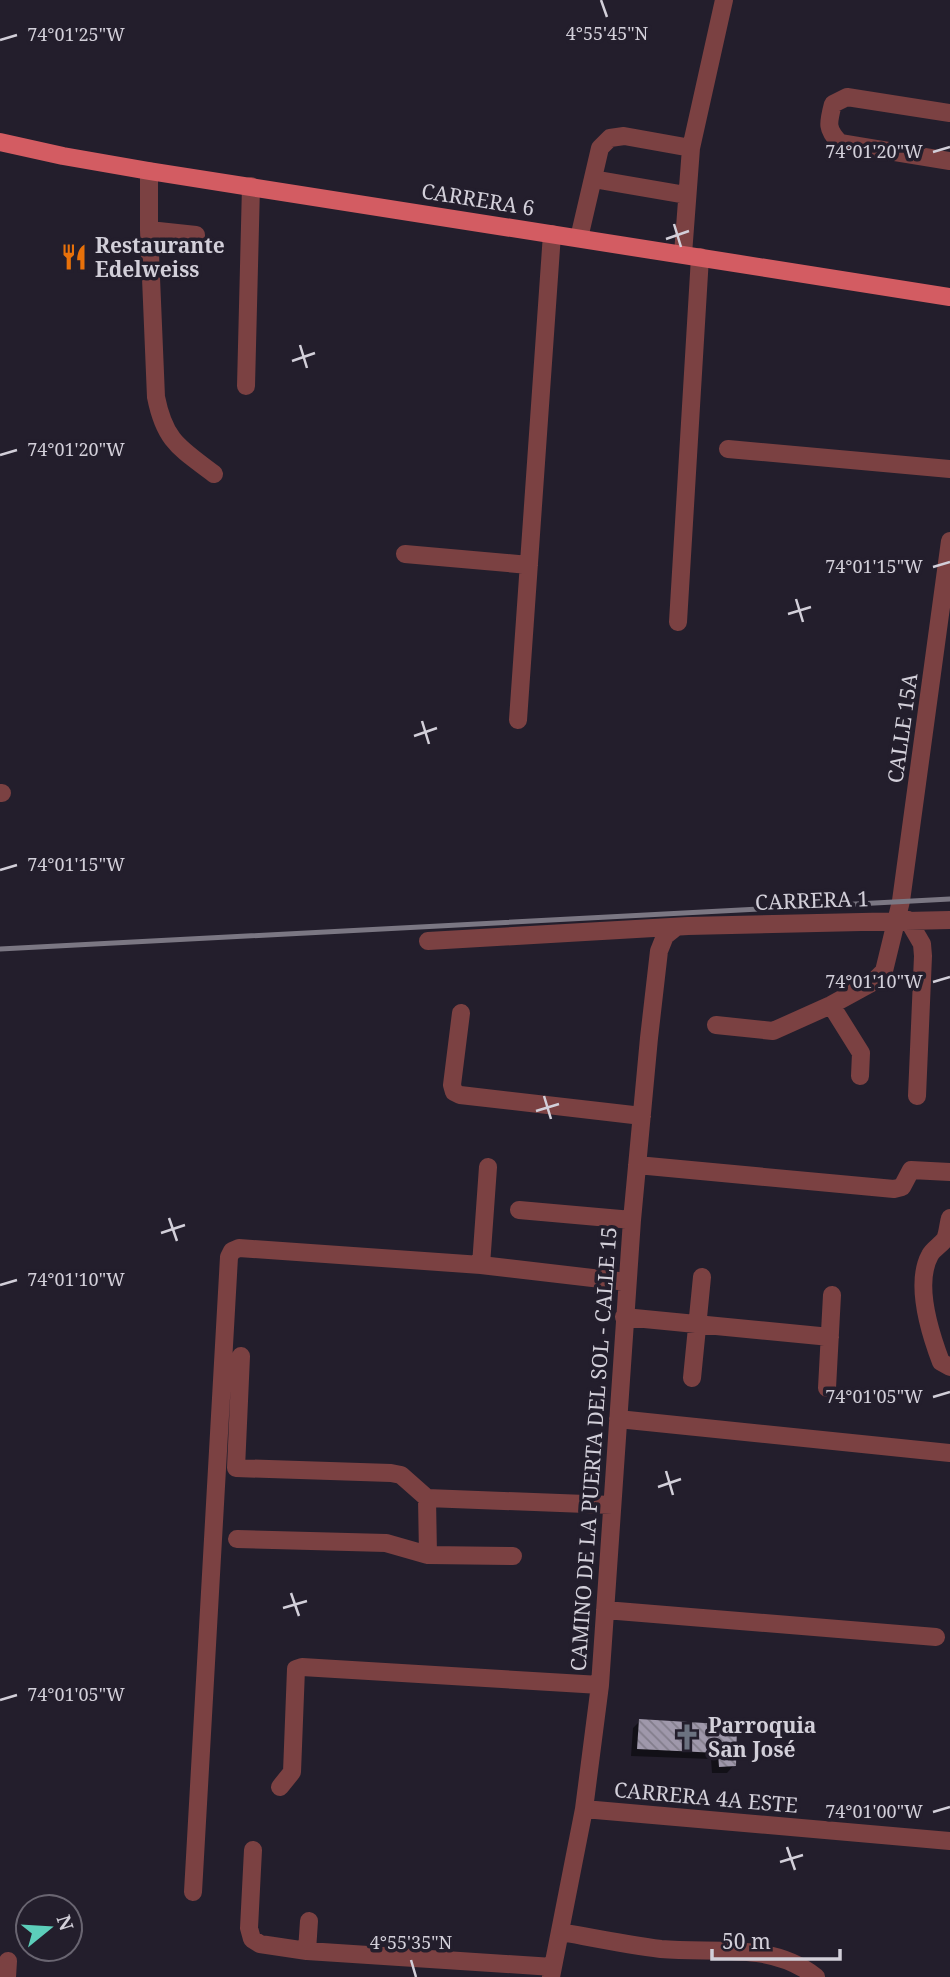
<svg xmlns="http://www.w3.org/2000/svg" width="950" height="1977" font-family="'Noto Serif',serif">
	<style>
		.shadow { fill: #0007 }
		.building { fill: url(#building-back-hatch) }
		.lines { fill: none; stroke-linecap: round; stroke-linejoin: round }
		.minor { stroke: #7b4142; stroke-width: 18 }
		.major { stroke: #d35c62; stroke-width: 18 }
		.rail { stroke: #7b7783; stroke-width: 5 }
		.ticks { fill: none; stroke: #d2cfd9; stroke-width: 2.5 }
		.labels { text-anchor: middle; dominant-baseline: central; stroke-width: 7; stroke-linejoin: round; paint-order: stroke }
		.street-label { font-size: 21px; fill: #d2cfd9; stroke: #231e2c }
		.poi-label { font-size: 21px; font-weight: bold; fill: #d2cfd9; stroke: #231e2c; text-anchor: start }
		.ticks-label { font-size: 18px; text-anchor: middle; fill: #d2cfd9; stroke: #231e2c; stroke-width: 7; stroke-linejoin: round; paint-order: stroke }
	</style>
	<defs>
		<pattern id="building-back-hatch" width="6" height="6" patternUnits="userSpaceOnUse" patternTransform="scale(1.75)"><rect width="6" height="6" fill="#9f98ab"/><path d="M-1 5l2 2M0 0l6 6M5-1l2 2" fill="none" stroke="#827d8b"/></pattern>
	</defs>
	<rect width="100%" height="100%" fill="#231e2c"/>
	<path class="shadow" d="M 640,1721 L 735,1727 L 734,1765 L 727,1773 L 712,1773 L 711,1759 L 631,1756 L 633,1728 Z"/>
	<path class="building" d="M 639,1719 L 737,1725 L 736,1766 L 719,1767 L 718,1753 L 637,1749 Z"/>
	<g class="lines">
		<path class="minor" d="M 950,113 L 847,97 L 833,104 C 828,123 826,129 840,143 L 950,161
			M 691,148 L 724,0
			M 149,171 L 149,230 L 196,235
			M 593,179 L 686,195
			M 149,230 L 156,397 C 165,442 180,448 214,474
			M 579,238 L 600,148 L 610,138 L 624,136 L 691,148 L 683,254
			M 246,386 L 251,186
			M 728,449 L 950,469
			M 405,554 L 529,565
			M 678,622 L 700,257
			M 518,720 L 552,234
			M 0,793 L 2,793
			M 908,920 L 922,944 L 923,956 L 917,1096
			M 428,941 L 688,926 L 950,920
			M 831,1005 L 861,1053 L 860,1076
			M 461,1013 L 452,1085 L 454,1092 L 460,1095 L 642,1116
			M 716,1025 L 773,1031 L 831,1005 L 873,982 L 884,971 L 901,901 L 950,541
			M 637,1165 L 894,1189 L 902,1187 L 911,1170 L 950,1172
			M 519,1210 L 632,1220
			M 950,1218 C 948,1224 948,1233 945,1239 C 941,1245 933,1249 930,1255 C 914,1284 930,1333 941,1362 L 950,1367
			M 481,1265 L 488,1167
			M 624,1317 L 830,1337
			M 241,1356 L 236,1468 L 391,1473 L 401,1475 L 427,1498 L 612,1505
			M 692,1378 L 702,1277
			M 827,1388 L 832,1295
			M 618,1419 L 950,1453
			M 427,1498 L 428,1555
			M 237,1539 L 386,1543 L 428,1555 L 513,1556
			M 605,1610 L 936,1637
			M 280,1787 L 292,1772 L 296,1669 L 302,1667 L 600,1685
			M 584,1809 L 950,1841
			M 253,1850 L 249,1928 L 252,1939 L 260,1944 L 307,1951 L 553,1967
			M 193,1892 L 229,1257 L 232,1251 L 239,1248 L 481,1265 L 627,1282
			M 561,1932 C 594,1938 628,1945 661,1949 C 714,1954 771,1941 816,1977
			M 307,1951 L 309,1921
			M 7,1977 L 8,1961
			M 551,1977 L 584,1809 L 600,1685 L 632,1220 L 649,1038 L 659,951 L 665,936 L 675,928"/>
		<path class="major" d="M 0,142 L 63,156 L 149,171 L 950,297"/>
		<path class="rail" d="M 0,949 L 950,899"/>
	</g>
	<path class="ticks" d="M 601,0 L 607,17M 0,40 L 17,35M 933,152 L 950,147M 674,224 L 681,247M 666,239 L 689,231M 300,345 L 307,368M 292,361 L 315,353M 0,455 L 17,450M 933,567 L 950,562M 796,599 L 803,622M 788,614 L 811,607M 422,721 L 429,744M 414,736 L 437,728M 0,870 L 17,865M 933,982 L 950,977M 544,1096 L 551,1119M 536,1111 L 559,1104M 169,1218 L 177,1241M 161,1233 L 185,1225M 0,1285 L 17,1280M 933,1397 L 950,1392M 666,1471 L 673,1495M 658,1487 L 681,1479M 291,1593 L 299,1616M 283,1608 L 307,1601M 0,1700 L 17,1695M 933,1812 L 950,1807M 787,1847 L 795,1870M 780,1862 L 803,1855M 411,1960 L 416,1977"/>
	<defs>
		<g id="restaurant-bare" transform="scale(2.1)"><path d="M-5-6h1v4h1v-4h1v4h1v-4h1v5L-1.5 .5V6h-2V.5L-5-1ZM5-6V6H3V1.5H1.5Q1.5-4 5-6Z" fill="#e8710a" stroke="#231e2c" stroke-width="2.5" paint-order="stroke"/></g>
		<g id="church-bare" transform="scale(2.1)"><path d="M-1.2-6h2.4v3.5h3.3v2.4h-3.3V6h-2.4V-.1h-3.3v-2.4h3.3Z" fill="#6b7280" stroke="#231e2c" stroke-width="2.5" paint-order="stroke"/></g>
	</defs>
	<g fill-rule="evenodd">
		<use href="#restaurant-bare" x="74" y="257"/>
		<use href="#church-bare" x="687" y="1737"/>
	</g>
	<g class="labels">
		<g class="street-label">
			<text transform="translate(478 199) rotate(9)">CARRERA 6</text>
			<text transform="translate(902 728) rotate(-82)">CALLE 15A</text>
			<text transform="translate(812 900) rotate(-2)">CARRERA 1</text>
			<text transform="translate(593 1449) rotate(-86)">CAMINO DE LA PUERTA DEL SOL - CALLE 15</text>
			<text transform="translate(706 1797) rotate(5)">CARRERA 4A ESTE</text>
		</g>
		<g class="poi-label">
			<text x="95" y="245">Restaurante<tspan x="95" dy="24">Edelweiss</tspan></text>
			<text x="708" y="1725">Parroquia<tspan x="708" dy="24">San José</tspan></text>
		</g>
	</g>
	<g class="ticks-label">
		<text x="607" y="40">4°55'45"N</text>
		<text x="76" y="41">74°01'25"W</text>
		<text x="874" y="158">74°01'20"W</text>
		<text x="76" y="456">74°01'20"W</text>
		<text x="874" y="573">74°01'15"W</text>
		<text x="76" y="871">74°01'15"W</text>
		<text x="874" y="988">74°01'10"W</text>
		<text x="76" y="1286">74°01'10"W</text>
		<text x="874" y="1403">74°01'05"W</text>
		<text x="76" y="1701">74°01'05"W</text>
		<text x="874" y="1818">74°01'00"W</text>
		<text x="411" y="1949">4°55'35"N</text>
	</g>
	<g transform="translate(49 1928) rotate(72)"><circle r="33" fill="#231e2c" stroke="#696571" stroke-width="2"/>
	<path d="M0-5L12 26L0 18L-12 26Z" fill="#5cceba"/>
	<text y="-10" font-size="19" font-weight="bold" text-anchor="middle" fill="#d2cfd9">N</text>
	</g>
	<path d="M712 1949v10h128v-10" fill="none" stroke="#d2cfd9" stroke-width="3.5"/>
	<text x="722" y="1949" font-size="21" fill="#d2cfd9" stroke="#231e2c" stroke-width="5" paint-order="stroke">50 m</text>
</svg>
